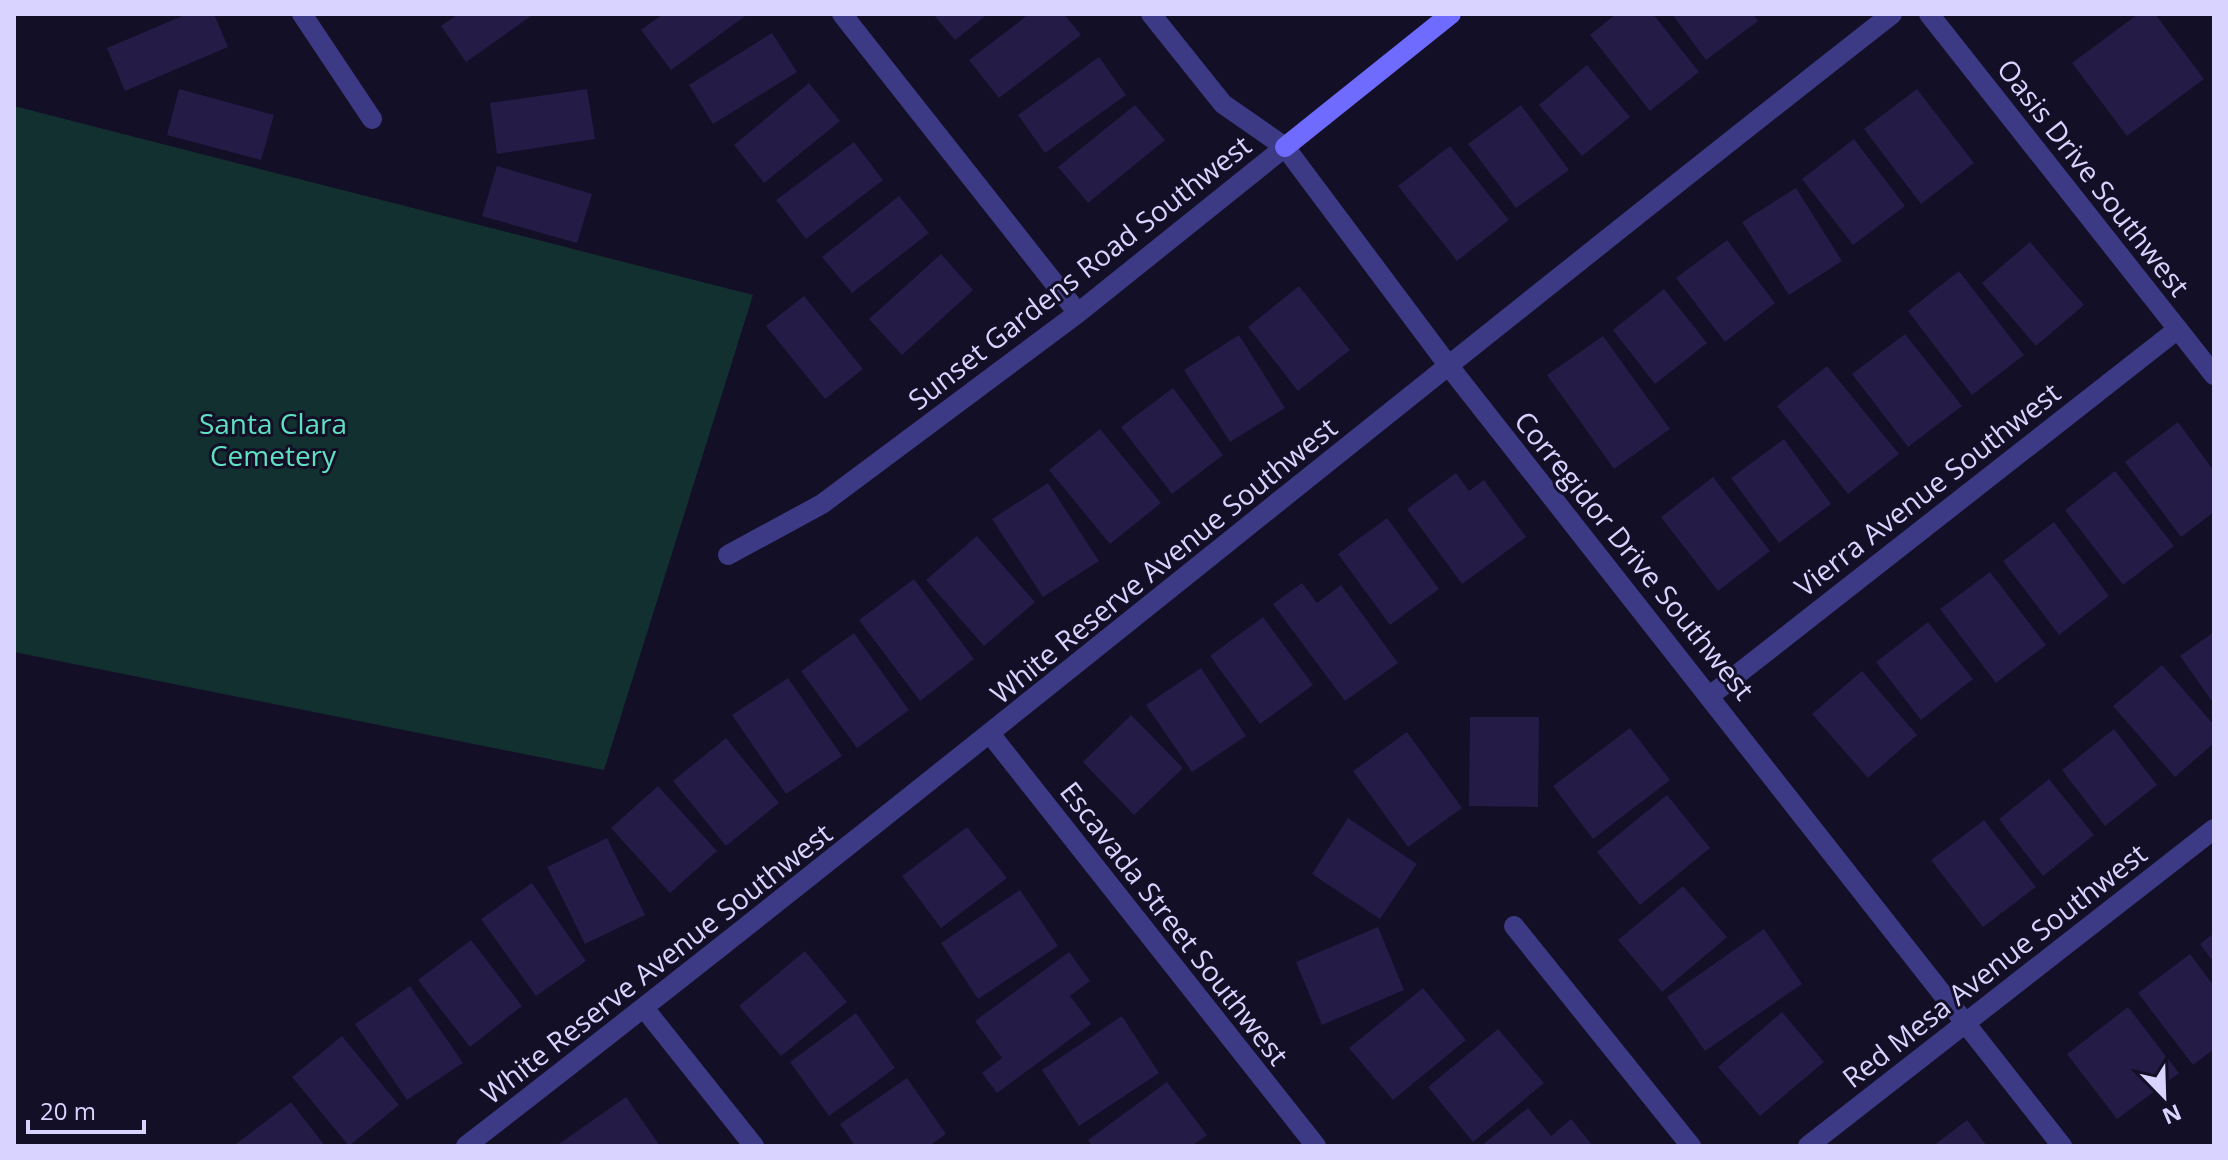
<svg xmlns="http://www.w3.org/2000/svg" width="2228" height="1160" font-family="'Open Sans',sans-serif">
	<style>
		.green { fill: #12302f }
		.building { fill: #241b47 }
		.lines { fill: none; stroke-linecap: round; stroke-linejoin: round }
		.street { stroke: #3d3a85; stroke-width: 20 }
		.secondary { stroke: #6f6bff; stroke-width: 20 }
		.labels { text-anchor: middle; dominant-baseline: central; stroke-width: 6; stroke-linejoin: round; paint-order: stroke }
		.street-label { font-size: 28px; fill: #d9d4ff; stroke: #130f26 }
		.park-label { font-size: 28px; fill: #5fe0c0; stroke: #130f26 }
	</style>
	<rect width="100%" height="100%" fill="#130f26"/>
	<path class="green" d="M 14,106 L 753,295 L 604,770 L 14,652 Z"/>
	<path class="building" d="M 187,14 L 214,14 L 228,47 L 125,91 L 107,48 Z
		M 458,14 L 534,14 L 466,62 L 441,26 Z
		M 663,14 L 748,14 L 671,70 L 641,30 Z
		M 933,14 L 988,14 L 955,40 Z
		M 1029,14 L 1064,14 L 1081,35 L 999,98 L 969,60 Z
		M 1616,14 L 1653,14 L 1699,72 L 1650,111 L 1590,35 Z
		M 1672,14 L 1753,14 L 1758,21 L 1706,60 Z
		M 2138,14 L 2155,14 L 2204,79 L 2127,136 L 2072,63 Z
		M 772,33 L 797,72 L 713,124 L 689,85 Z
		M 1099,57 L 1126,95 L 1045,153 L 1018,115 Z
		M 1587,65 L 1630,117 L 1582,156 L 1539,105 Z
		M 809,83 L 840,121 L 764,183 L 734,145 Z
		M 179,89 L 274,115 L 261,160 L 167,135 Z
		M 587,89 L 595,139 L 497,154 L 490,103 Z
		M 1917,89 L 1974,163 L 1921,204 L 1864,129 Z
		M 1135,105 L 1165,140 L 1088,203 L 1058,167 Z
		M 1521,105 L 1569,170 L 1516,208 L 1468,144 Z
		M 1854,139 L 1905,206 L 1853,245 L 1802,179 Z
		M 854,142 L 883,180 L 806,239 L 776,200 Z
		M 1450,146 L 1509,220 L 1457,261 L 1398,186 Z
		M 497,166 L 592,194 L 577,243 L 482,216 Z
		M 1796,188 L 1842,261 L 1789,295 L 1742,222 Z
		M 899,196 L 929,233 L 852,293 L 822,257 Z
		M 1727,240 L 1775,303 L 1725,342 L 1676,278 Z
		M 2030,242 L 2084,305 L 2036,346 L 1982,283 Z
		M 941,254 L 973,290 L 902,355 L 869,319 Z
		M 1959,271 L 2024,355 L 1972,395 L 1908,311 Z
		M 1299,286 L 1350,350 L 1298,391 L 1248,327 Z
		M 1664,289 L 1707,343 L 1655,384 L 1613,330 Z
		M 804,296 L 863,369 L 825,399 L 766,326 Z
		M 1905,334 L 1962,406 L 1908,447 L 1852,374 Z
		M 1239,335 L 1285,408 L 1230,442 L 1184,370 Z
		M 1603,336 L 1670,429 L 1614,469 L 1547,375 Z
		M 1827,366 L 1899,454 L 1848,494 L 1777,406 Z
		M 1173,388 L 1223,455 L 1172,494 L 1121,427 Z
		M 2178,422 L 2214,471 L 2214,512 L 2181,537 L 2125,462 Z
		M 1100,429 L 1161,503 L 1110,544 L 1049,470 Z
		M 1784,439 L 1831,504 L 1779,543 L 1731,478 Z
		M 2115,471 L 2174,546 L 2123,585 L 2065,510 Z
		M 1456,473 L 1469,491 L 1484,480 L 1526,537 L 1462,584 L 1407,509 Z
		M 1713,477 L 1770,551 L 1718,591 L 1661,517 Z
		M 1048,483 L 1099,561 L 1043,597 L 992,519 Z
		M 1387,518 L 1439,589 L 1390,625 L 1338,554 Z
		M 2054,522 L 2109,596 L 2059,635 L 2003,561 Z
		M 977,536 L 1035,602 L 984,646 L 926,580 Z
		M 1990,572 L 2046,645 L 1996,683 L 1940,609 Z
		M 914,579 L 974,659 L 920,701 L 859,620 Z
		M 1302,583 L 1317,603 L 1341,585 L 1398,663 L 1345,701 L 1273,604 Z
		M 1263,617 L 1313,685 L 1260,724 L 1210,656 Z
		M 1928,622 L 1973,679 L 1921,720 L 1876,662 Z
		M 2214,632 L 2214,704 L 2180,656 Z
		M 854,633 L 909,710 L 857,748 L 801,671 Z
		M 2162,665 L 2214,725 L 2214,743 L 2175,777 L 2113,706 Z
		M 1201,668 L 1246,736 L 1192,772 L 1146,705 Z
		M 1862,671 L 1917,735 L 1868,778 L 1812,714 Z
		M 788,678 L 842,756 L 786,794 L 732,715 Z
		M 1131,715 L 1183,768 L 1134,815 L 1083,762 Z
		M 1470,717 L 1539,717 L 1538,807 L 1469,806 Z
		M 1630,728 L 1670,780 L 1593,839 L 1553,786 Z
		M 2114,729 L 2157,785 L 2105,826 L 2062,770 Z
		M 1407,732 L 1462,808 L 1408,847 L 1353,771 Z
		M 726,738 L 779,803 L 726,846 L 673,781 Z
		M 2049,779 L 2094,835 L 2043,876 L 1999,819 Z
		M 658,786 L 717,851 L 670,893 L 611,828 Z
		M 1667,795 L 1710,848 L 1640,905 L 1597,852 Z
		M 1348,818 L 1417,864 L 1380,919 L 1312,874 Z
		M 1984,820 L 2036,887 L 1983,927 L 1931,860 Z
		M 967,827 L 1007,878 L 941,928 L 902,876 Z
		M 607,838 L 645,915 L 585,944 L 547,867 Z
		M 532,883 L 586,961 L 536,996 L 481,919 Z
		M 1683,886 L 1727,937 L 1662,992 L 1618,940 Z
		M 1020,890 L 1058,946 L 978,999 L 941,943 Z
		M 1378,927 L 1404,990 L 1322,1025 L 1296,962 Z
		M 1764,929 L 1802,984 L 1705,1051 L 1667,997 Z
		M 2214,933 L 2214,963 L 2200,944 Z
		M 471,940 L 522,1006 L 470,1047 L 418,980 Z
		M 805,951 L 847,1002 L 781,1056 L 739,1006 Z
		M 1069,952 L 1090,981 L 1070,996 L 1091,1024 L 997,1093 L 982,1073 L 1002,1058 L 975,1021 Z
		M 2190,954 L 2214,986 L 2214,1049 L 2193,1065 L 2138,993 Z
		M 410,986 L 463,1063 L 407,1100 L 355,1024 Z
		M 1423,988 L 1466,1040 L 1393,1100 L 1349,1048 Z
		M 2128,1007 L 2179,1073 L 2117,1119 L 2067,1054 Z
		M 1782,1012 L 1824,1062 L 1760,1116 L 1718,1067 Z
		M 856,1013 L 895,1068 L 829,1116 L 790,1062 Z
		M 1122,1016 L 1159,1073 L 1079,1126 L 1042,1070 Z
		M 1498,1029 L 1544,1083 L 1473,1142 L 1428,1087 Z
		M 342,1036 L 399,1105 L 349,1146 L 292,1077 Z
		M 907,1078 L 946,1134 L 929,1146 L 855,1146 L 840,1124 Z
		M 1167,1082 L 1207,1135 L 1192,1146 L 1092,1146 L 1088,1140 Z
		M 626,1097 L 660,1146 L 556,1146 Z
		M 291,1102 L 325,1146 L 238,1146 L 236,1144 Z
		M 1528,1108 L 1551,1136 L 1571,1119 L 1593,1146 L 1481,1146 Z
		M 1967,1120 L 1987,1146 L 1933,1146 Z"/>
	<g class="lines">
		<path class="street" d="M 302,14 L 372,119
			M 842,14 L 1078,313
			M 1151,14 L 1223,104 L 1285,147 L 1448,365 L 2062,1146
			M 1929,14 L 2214,375
			M 728,555 L 822,504 L 1078,313 L 1285,147
			M 1711,695 L 2178,329
			M 991,735 L 1316,1146
			M 1514,926 L 1691,1146
			M 644,1008 L 754,1146
			M 466,1146 C 946,774 1414,388 1892,14
			M 1808,1146 L 2214,829"/>
		<path class="secondary" d="M 1285,147 L 1451,14"/>
	</g>
	<g class="labels">
		<g class="street-label">
			<text transform="translate(2094 177) rotate(52)">Oasis Drive Southwest</text>
			<text transform="translate(1079 272) rotate(-38)">Sunset Gardens Road Southwest</text>
			<text transform="translate(1927 489) rotate(-38)">Vierra Avenue Southwest</text>
			<text transform="translate(1635 555) rotate(51)">Corregidor Drive Southwest</text>
			<text transform="translate(1163 560) rotate(-39)">White Reserve Avenue Southwest</text>
			<text transform="translate(1175 923) rotate(52)">Escavada Street Southwest</text>
			<text transform="translate(656 963) rotate(-38)">White Reserve Avenue Southwest</text>
			<text transform="translate(1994 965) rotate(-38)">Red Mesa Avenue Southwest</text>
		</g>
		<g class="park-label">
			<text x="273" y="423">Santa Clara<tspan x="273" dy="32">Cemetery</tspan></text>
		</g>
	</g>
	<rect width="2228" height="1160" fill="none" stroke="#d9d4ff" stroke-width="32"/>
	<g transform="translate(2164 1096) rotate(157)" stroke="#130f26" stroke-width="6" paint-order="stroke">
	<path d="M0-6L14 30L0 20L-14 30Z" fill="#d9d4ff"/>
	<text y="-12" font-size="22" font-weight="bold" text-anchor="middle" fill="#d9d4ff">N</text>
	</g>
	<path d="M28 1120v12h116v-12" fill="none" stroke="#d9d4ff" stroke-width="4"/>
	<text x="40" y="1120" font-size="24" fill="#d9d4ff" stroke="#130f26" stroke-width="6" paint-order="stroke">20 m</text>
</svg>
